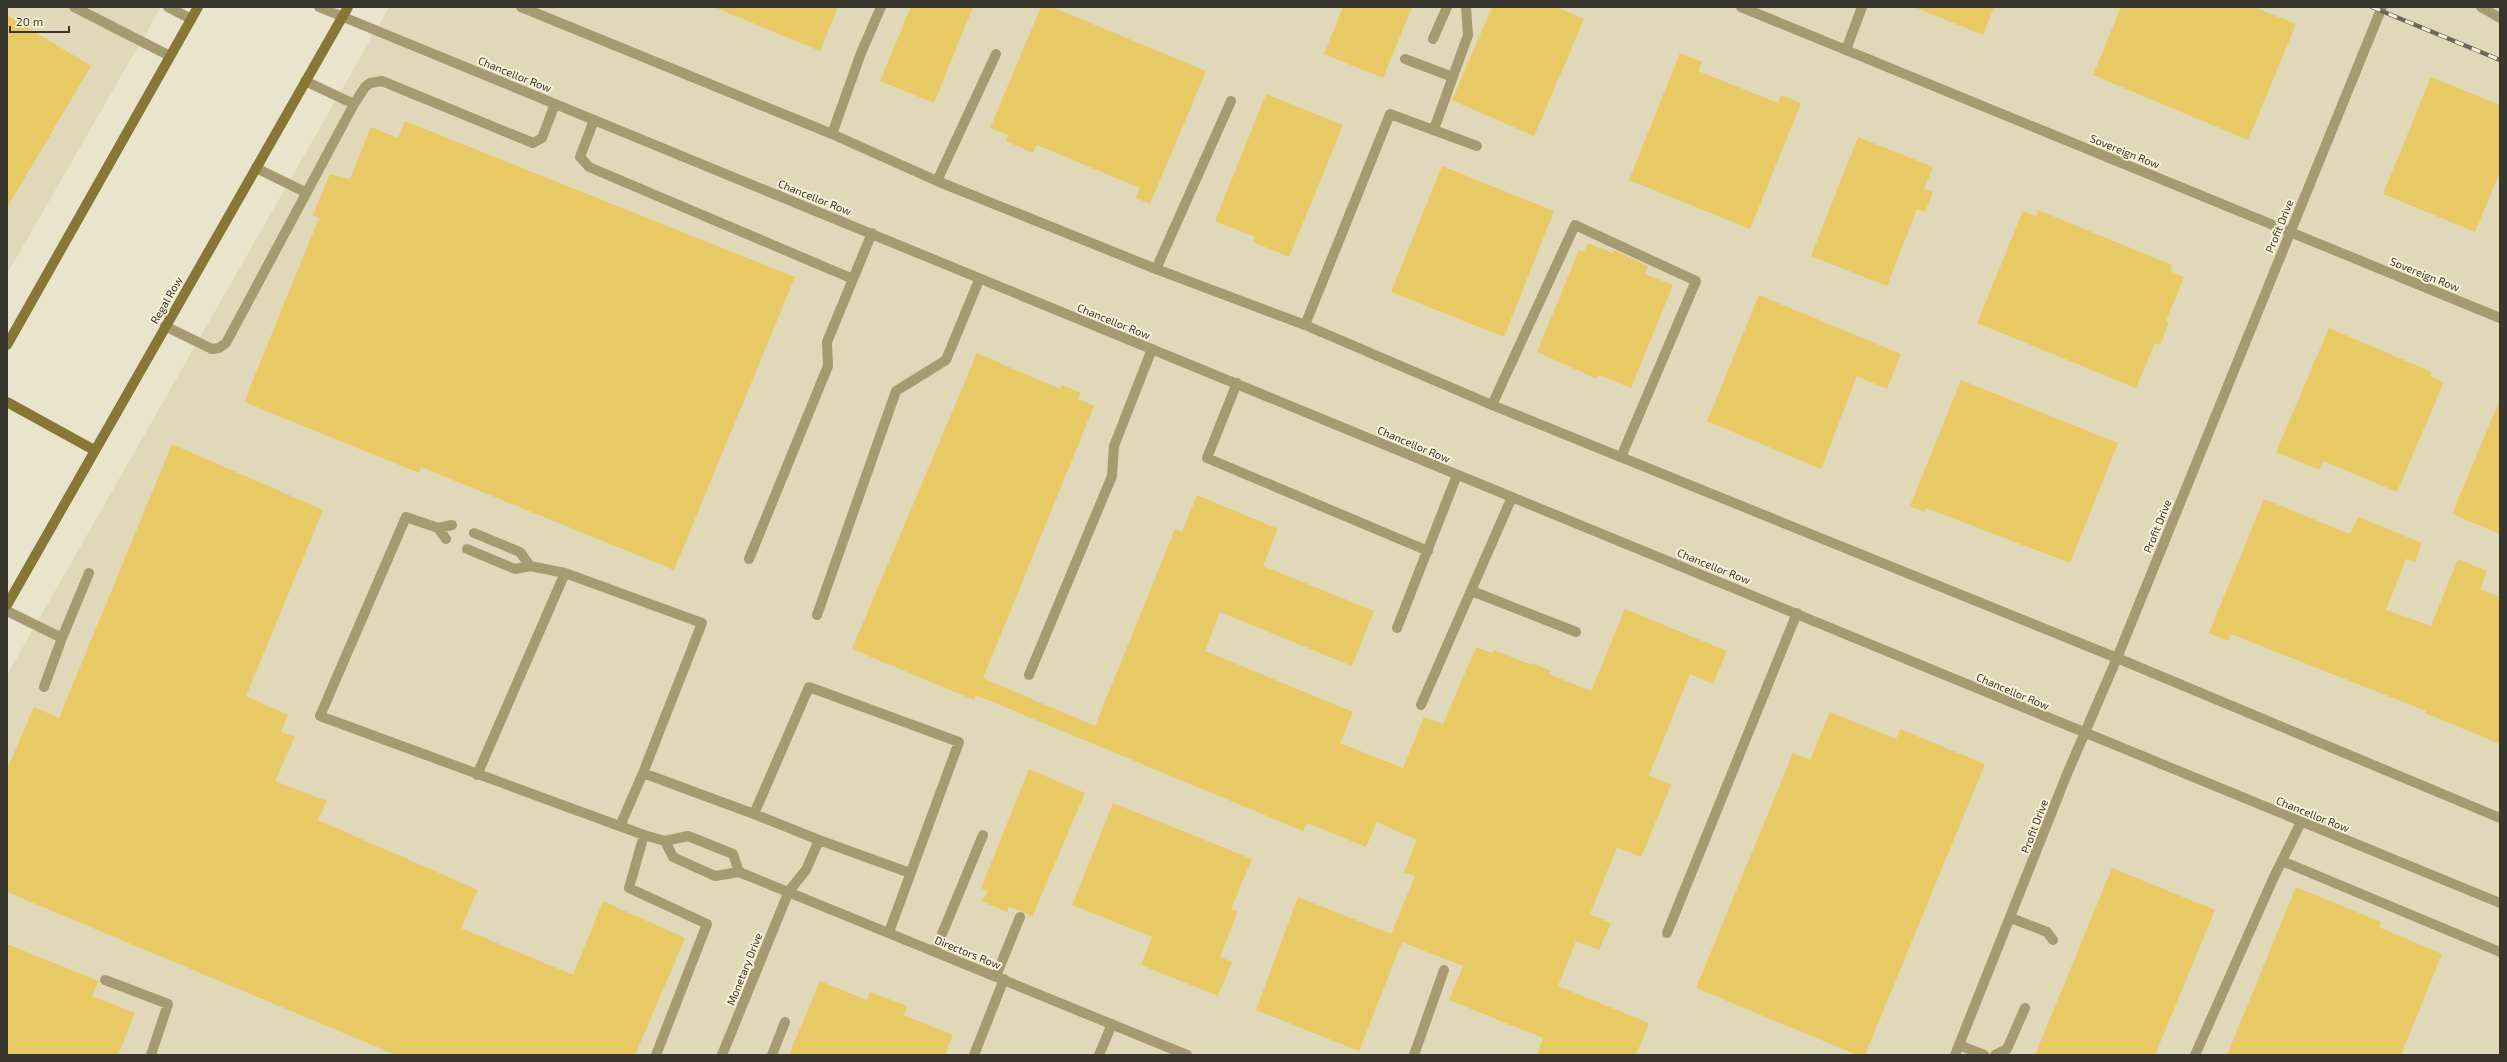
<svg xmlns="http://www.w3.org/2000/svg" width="2507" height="1062" font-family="'Exo 2',sans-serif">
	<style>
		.built { fill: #e1d8b9 }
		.building { fill: #e7ca64 }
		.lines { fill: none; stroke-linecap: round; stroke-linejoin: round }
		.lane { stroke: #a69a73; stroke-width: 10 }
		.street { stroke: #a69a73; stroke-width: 10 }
		.secondary { stroke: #887637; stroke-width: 10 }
		.rail-casing { stroke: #6b6759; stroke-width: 4.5 }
		.rail { stroke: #f9f2d9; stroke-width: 3; stroke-dasharray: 9; stroke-linecap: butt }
		.labels { text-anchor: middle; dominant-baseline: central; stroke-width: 4; stroke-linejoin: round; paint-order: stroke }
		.street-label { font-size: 11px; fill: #38352c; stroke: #f9f2d9 }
	</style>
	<rect width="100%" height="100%" fill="#ebe4cc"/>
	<path class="built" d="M 7,7 L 161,7 L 7,274 Z
		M 389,7 L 2500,7 L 2500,1055 L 7,1055 L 7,675 Z"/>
	<path class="building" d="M 714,7 L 838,7 L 820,51 Z
		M 911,7 L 973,7 L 934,103 L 880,81 Z
		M 1041,7 L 1052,7 L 1206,71 L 1150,204 L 1136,198 L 1140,188 L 1037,145 L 1033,153 L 1006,141 L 1008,135 L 990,128 Z
		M 1343,7 L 1412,7 L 1383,78 L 1324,54 Z
		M 1492,7 L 1557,7 L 1584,19 L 1534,136 L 1452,100 Z
		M 1914,7 L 1994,7 L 1983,35 Z
		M 2121,7 L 2254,7 L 2296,24 L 2248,140 L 2093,75 Z
		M 7,15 L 91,66 L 7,208 Z
		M 1680,53 L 1702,62 L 1698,71 L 1778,103 L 1781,95 L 1801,103 L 1750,229 L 1629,180 Z
		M 2431,77 L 2500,105 L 2500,172 L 2475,232 L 2383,194 Z
		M 1266,94 L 1343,125 L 1289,257 L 1253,242 L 1255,237 L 1215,221 Z
		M 405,121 L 795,277 L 674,570 L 421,467 L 419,473 L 244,402 L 319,218 L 313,215 L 330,174 L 350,179 L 371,127 L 398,138 Z
		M 1858,137 L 1933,167 L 1924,189 L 1933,192 L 1925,212 L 1917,209 L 1887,286 L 1811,256 Z
		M 1442,166 L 1554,211 L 1504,337 L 1391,292 Z
		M 2038,210 L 2172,265 L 2170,271 L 2184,277 L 2166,321 L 2169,322 L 2160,345 L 2155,343 L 2136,388 L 1977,323 L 2023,211 L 2036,216 Z
		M 1588,243 L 1613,253 L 1614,250 L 1648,266 L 1645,274 L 1673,285 L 1631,388 L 1599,375 L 1597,379 L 1537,352 L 1579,250 L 1584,252 Z
		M 1759,295 L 1901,354 L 1887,389 L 1857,376 L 1821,469 L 1707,421 Z
		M 2329,328 L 2432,372 L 2430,376 L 2444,382 L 2397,492 L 2323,461 L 2319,470 L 2276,452 Z
		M 977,353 L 1060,389 L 1062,385 L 1081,393 L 1078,399 L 1094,406 L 983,678 L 1095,726 L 1175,529 L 1182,532 L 1197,495 L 1278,529 L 1263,566 L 1374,611 L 1352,666 L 1220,612 L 1205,651 L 1353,712 L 1340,743 L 1403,768 L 1424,717 L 1443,724 L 1476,647 L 1492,653 L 1494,650 L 1532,665 L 1533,663 L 1551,671 L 1549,674 L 1591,691 L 1625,609 L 1727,651 L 1713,684 L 1690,674 L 1649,775 L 1671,785 L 1641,857 L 1617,847 L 1590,914 L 1611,923 L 1599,950 L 1576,941 L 1558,986 L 1649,1023 L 1636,1055 L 1537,1055 L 1543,1038 L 1449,1000 L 1463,966 L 1402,942 L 1359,1051 L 1256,1010 L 1298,897 L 1391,934 L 1415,876 L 1404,872 L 1417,840 L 1377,822 L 1366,847 L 1307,823 L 1303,831 L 976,695 L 974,700 L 852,649 Z
		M 1961,380 L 2118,443 L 2070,563 L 1926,508 L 1924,512 L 1910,506 Z
		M 2500,399 L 2500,534 L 2452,514 Z
		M 172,444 L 323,510 L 246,696 L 288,715 L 281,732 L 295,737 L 275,781 L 327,801 L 318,820 L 478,890 L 461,928 L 573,975 L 603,901 L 685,938 L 635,1055 L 396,1055 L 7,892 L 7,769 L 34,707 L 59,718 Z
		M 2264,499 L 2350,534 L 2358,517 L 2422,543 L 2415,562 L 2406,559 L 2386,610 L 2431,626 L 2458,559 L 2487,571 L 2480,589 L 2500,597 L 2500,744 L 2425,713 L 2426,711 L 2231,634 L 2228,641 L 2209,633 Z
		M 1830,712 L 1896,739 L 1900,729 L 1985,764 L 1865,1055 L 1857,1055 L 1696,988 L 1793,753 L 1810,760 Z
		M 1029,769 L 1085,793 L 1032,917 L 1022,911 L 1009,907 L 1007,912 L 981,901 L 988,891 L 981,888 Z
		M 1113,803 L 1252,859 L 1231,909 L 1238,911 L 1220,957 L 1232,962 L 1218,996 L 1141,965 L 1152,937 L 1072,905 Z
		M 2112,868 L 2215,910 L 2155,1055 L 2035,1055 Z
		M 2296,887 L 2381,922 L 2379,927 L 2442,954 L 2401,1055 L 2227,1055 Z
		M 7,944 L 99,981 L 92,996 L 135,1013 L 118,1055 L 7,1055 Z
		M 820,981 L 867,1000 L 870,992 L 907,1006 L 904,1015 L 953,1035 L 945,1055 L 789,1055 Z"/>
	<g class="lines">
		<path class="lane" d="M 74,7 L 170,56
			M 168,7 L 191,19
			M 2481,7 L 2500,18
			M 1433,39 L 1447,7
			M 1846,50 L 1862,7
			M 1405,59 L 1453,77
			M 305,81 L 354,104
			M 594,120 L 580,157 L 589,167 L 853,279 L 872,233
			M 1434,129 L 1468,35 L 1466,7
			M 832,134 L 861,53 L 881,7
			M 256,168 L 305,192
			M 937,181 L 996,54
			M 1156,269 L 1231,101
			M 1305,325 L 1390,114 L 1477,146
			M 165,326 L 212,349 L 219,348 L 226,343 L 354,104 L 365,87 L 370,83 L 382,81 L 533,143 L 542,138 L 555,104
			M 1237,383 L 1207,458 L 1428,551
			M 1492,405 L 1575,225 L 1696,281 L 1621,457
			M 452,525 L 438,528 L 406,517 L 320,716 L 644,835 L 629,888 L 707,924 L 656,1055
			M 438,528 L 446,539
			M 474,533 L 520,552 L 530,566
			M 467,549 L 515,569 L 530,566 L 565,573 L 477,775
			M 749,559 L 828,366 L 827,342 L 853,279
			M 565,573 L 702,623 L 643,773
			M 1472,591 L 1576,632
			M 7,611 L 62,638 L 89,573
			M 817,615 L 896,391 L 946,360 L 979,280
			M 1397,628 L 1457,475
			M 1029,675 L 1112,476 L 1114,446 L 1152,349
			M 44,687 L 62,638
			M 1421,705 L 1512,497
			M 620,826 L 643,773 L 754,814
			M 819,840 L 910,873
			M 2282,861 L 2500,952
			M 789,891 L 806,870 L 819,840 L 754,814 L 809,687 L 959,742 L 889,932
			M 2011,918 L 2047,932 L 2053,940
			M 1667,933 L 1797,613
			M 935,951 L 983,835
			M 996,976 L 1020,917
			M 105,980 L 168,1004 L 151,1055
			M 1959,1045 L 1984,1055
			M 772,1055 L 785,1022
			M 974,1055 L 1004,979
			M 1099,1055 L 1112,1024
			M 1414,1055 L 1444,970
			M 1995,1055 L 2007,1049 L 2025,1008
			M 2195,1055 L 2273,879 L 2301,822"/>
		<path class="street" d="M 319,7 L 2500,903
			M 521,7 L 832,134 L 937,181 L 1156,269 L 1305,325 L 1492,405 L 2117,658 L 2500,818
			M 1741,7 L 2500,318
			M 644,835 L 665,841 L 688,836 L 733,854 L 739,872
			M 665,841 L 673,857 L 715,876 L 739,872 L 1187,1055
			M 722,1055 L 789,891
			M 1955,1055 L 2067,774 L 2117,658 L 2382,7"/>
		<path class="secondary" d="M 7,345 L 198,7
			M 7,402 L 94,450
			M 7,605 L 348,7"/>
		<g class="rail-casing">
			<path id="rail" d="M 2372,7 L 2500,60"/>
		</g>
		<use href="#rail" class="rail"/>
	</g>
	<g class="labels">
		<g class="street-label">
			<text transform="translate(515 74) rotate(22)">Chancellor Row</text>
			<text transform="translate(2125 151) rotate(22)">Sovereign Row</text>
			<text transform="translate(815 197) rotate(22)">Chancellor Row</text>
			<text transform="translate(2279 226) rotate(-68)">Profit Drive</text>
			<text transform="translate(2425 274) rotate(22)">Sovereign Row</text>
			<text transform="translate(166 300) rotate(-60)">Regal Row</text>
			<text transform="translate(1114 321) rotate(22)">Chancellor Row</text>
			<text transform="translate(1414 444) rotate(23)">Chancellor Row</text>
			<text transform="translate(2157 526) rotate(-68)">Profit Drive</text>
			<text transform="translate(1714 566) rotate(22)">Chancellor Row</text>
			<text transform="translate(2013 691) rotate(23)">Chancellor Row</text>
			<text transform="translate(2313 814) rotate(22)">Chancellor Row</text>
			<text transform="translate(2034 826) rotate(-69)">Profit Drive</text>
			<text transform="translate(968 952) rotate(22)">Directors Row</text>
			<text transform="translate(744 969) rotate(-68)">Monetary Drive</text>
		</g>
	</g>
	<rect width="2507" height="1062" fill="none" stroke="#38352c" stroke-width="16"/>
	<path d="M10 26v6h59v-6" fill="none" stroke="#38352c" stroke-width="2"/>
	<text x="16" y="26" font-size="12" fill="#38352c" stroke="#f9f2d9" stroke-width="3" paint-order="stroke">20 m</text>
</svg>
